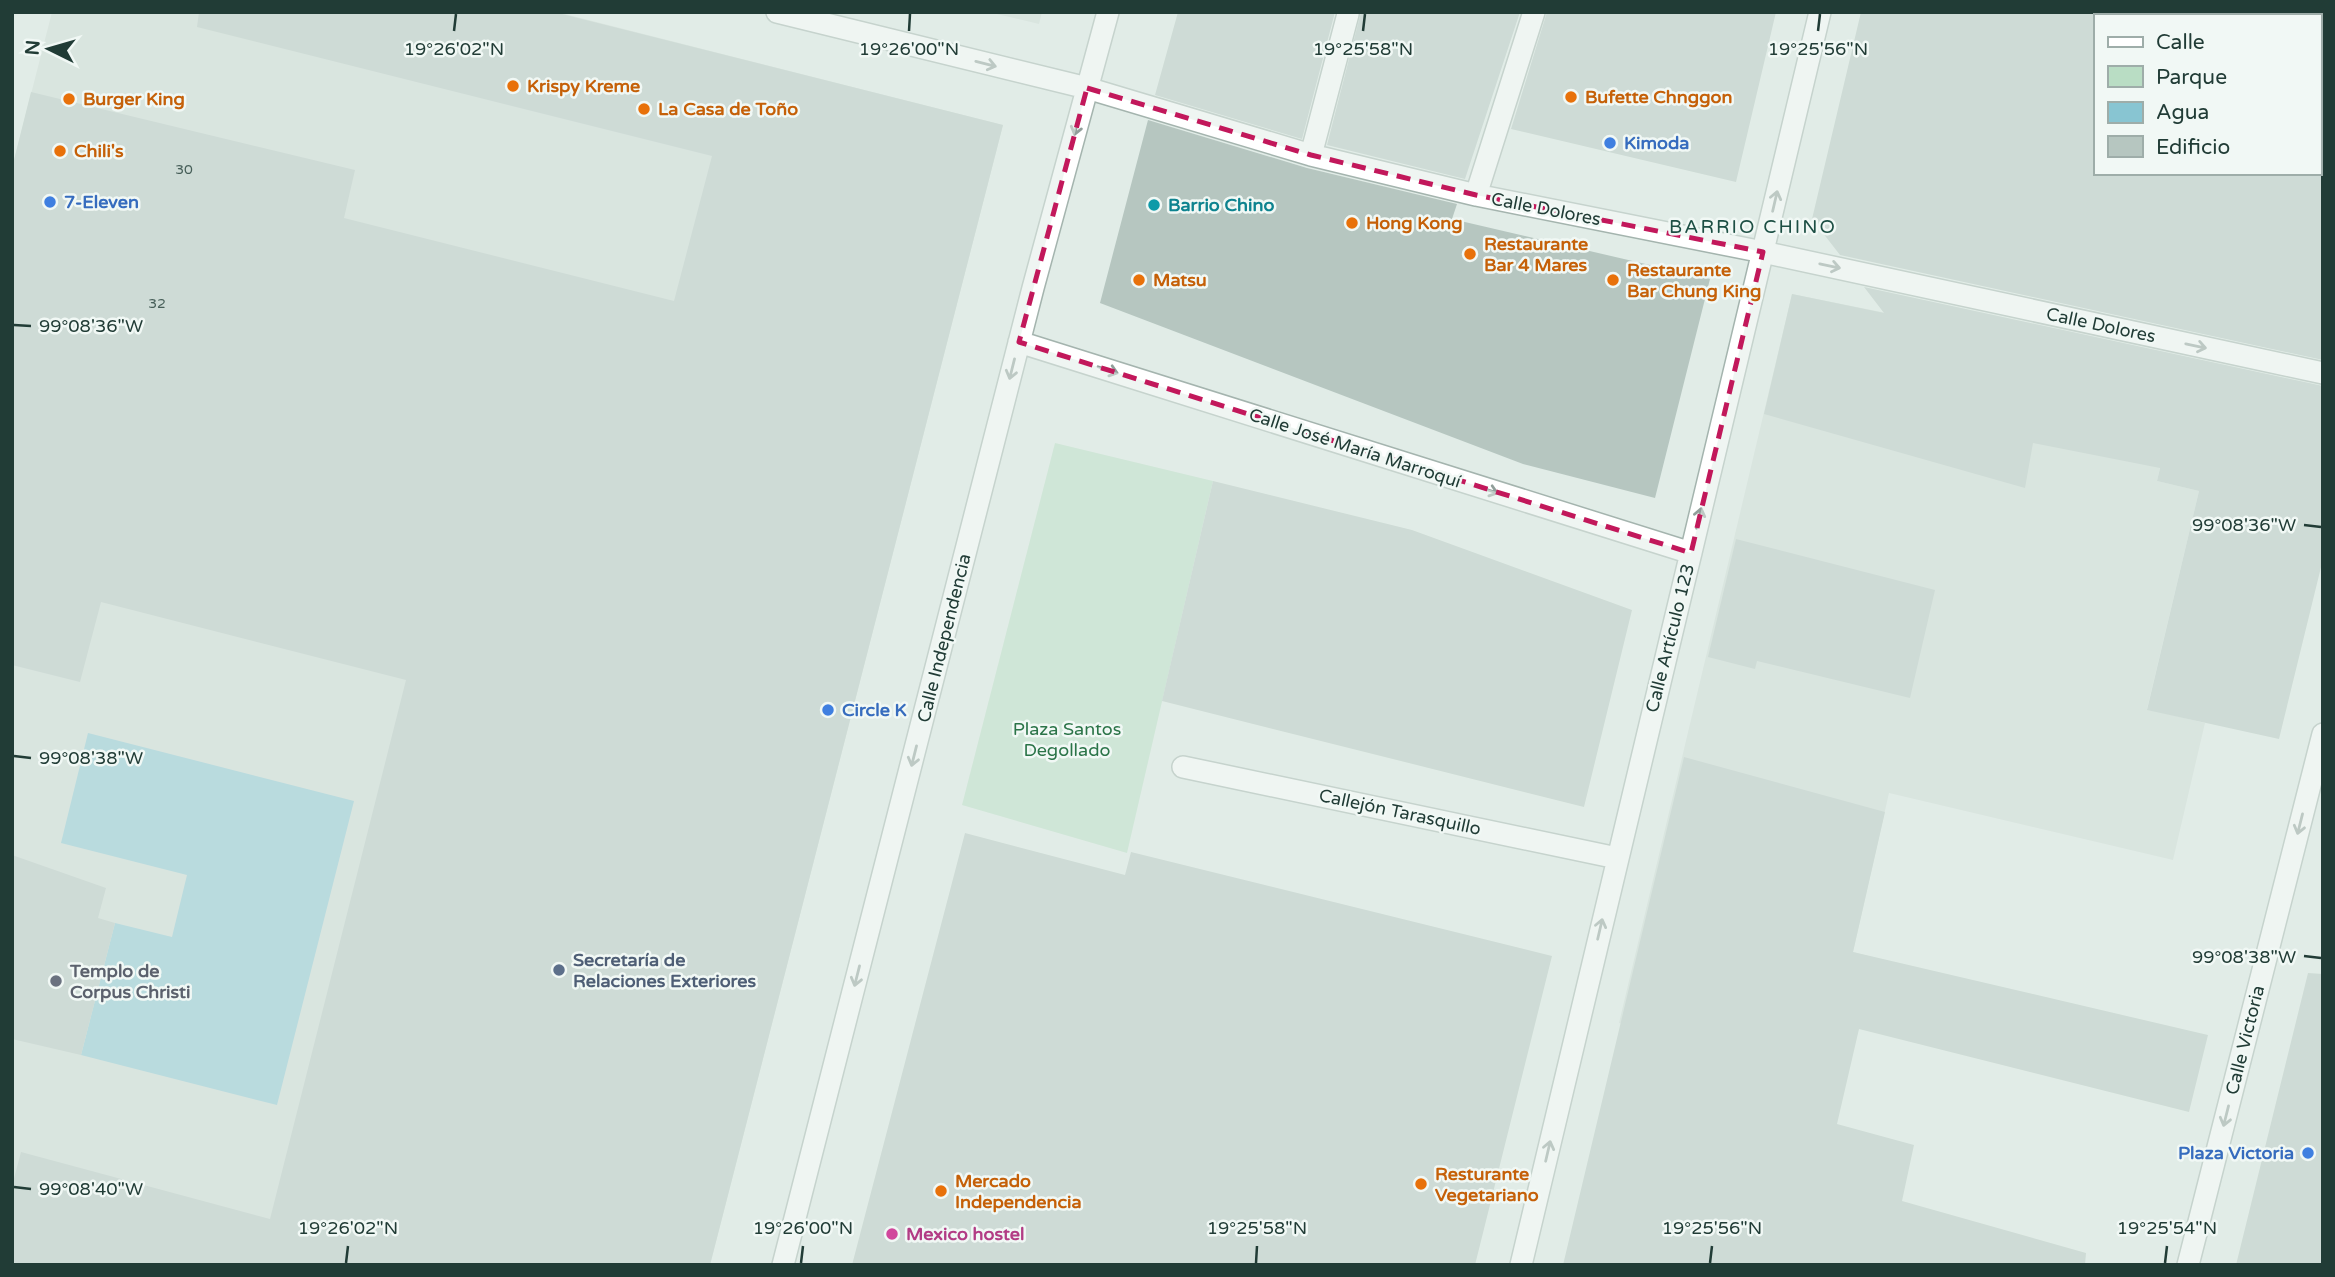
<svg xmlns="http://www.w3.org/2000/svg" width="2335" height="1277" font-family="'Varela Round',sans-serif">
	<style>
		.built { fill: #cfdbd6 }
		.green { fill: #b9ddc4 }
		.water { fill: #88c5d2 }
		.building { fill: #b6c6c0 }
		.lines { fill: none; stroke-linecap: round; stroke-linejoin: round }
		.pedestrian-casing { stroke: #a4b4ae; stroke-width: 24 }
		.minor-casing { stroke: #a4b4ae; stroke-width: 24 }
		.pedestrian { stroke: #fff; stroke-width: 21 }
		.minor { stroke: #fff; stroke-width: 21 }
		.oneway { stroke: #909e9a }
		.marked { fill: none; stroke: #c2185b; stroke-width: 5; stroke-dasharray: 14 9; stroke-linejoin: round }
		.ticks { fill: none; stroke: #213c36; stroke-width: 2.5 }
		.food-dot { fill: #e8710a; stroke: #f1f8f5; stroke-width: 2.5 }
		.shop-dot { fill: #3f7fe0; stroke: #f1f8f5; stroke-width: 2.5 }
		.culture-dot { fill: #0f9aa8; stroke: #f1f8f5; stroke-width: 2.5 }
		.service-dot { fill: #5c6f8a; stroke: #f1f8f5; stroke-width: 2.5 }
		.worship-dot { fill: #6b7280; stroke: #f1f8f5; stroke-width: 2.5 }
		.hotel-dot { fill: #d1479c; stroke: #f1f8f5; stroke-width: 2.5 }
		.labels { text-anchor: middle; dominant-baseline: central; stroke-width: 5; stroke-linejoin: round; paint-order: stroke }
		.number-label { font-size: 14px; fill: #465e58 }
		.food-label { font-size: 18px; font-weight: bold; fill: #c56008; stroke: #f1f8f5; text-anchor: start }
		.shop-label { font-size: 18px; font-weight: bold; fill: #366cbe; stroke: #f1f8f5; text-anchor: start }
		.culture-label { font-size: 18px; font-weight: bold; fill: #0d838f; stroke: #f1f8f5; text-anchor: start }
		.street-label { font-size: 18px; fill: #213c36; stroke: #f1f8f5 }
		.park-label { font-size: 18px; fill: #2b7448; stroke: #f1f8f5 }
		.service-label { font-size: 18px; font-weight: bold; fill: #4e5e75; stroke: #f1f8f5; text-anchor: start }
		.worship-label { font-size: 18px; font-weight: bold; fill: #5b616d; stroke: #f1f8f5; text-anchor: start }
		.hotel-label { font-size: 18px; font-weight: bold; fill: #b23c85; stroke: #f1f8f5; text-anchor: start }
		.neighbourhood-label { font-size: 19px; letter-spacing: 2px; fill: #1d4f44; stroke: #f1f8f5 }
		.ticks-label { font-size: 18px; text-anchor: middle; fill: #213c36; stroke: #f1f8f5; stroke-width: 5; stroke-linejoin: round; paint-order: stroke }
	</style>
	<rect width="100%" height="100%" fill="#e1ece7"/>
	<path class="built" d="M 52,12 L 557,12 L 1003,125 L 710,1265 L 12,1265 L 12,168 Z
		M 988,12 L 1042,12 L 1039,24 Z
		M 1792,294 L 2180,372 L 2157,481 L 2199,491 L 2147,709 L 2205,723 L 2173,860 L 1889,793 L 1853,952 L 1876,958 L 1846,1080 L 1619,1023 Z"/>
	<path class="green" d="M 1055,443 L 1213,481 L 1127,853 L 962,805 Z"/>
	<path class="water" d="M 88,733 L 354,801 L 277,1105 L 81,1055 L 115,923 L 172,937 L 187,875 L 61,843 Z"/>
	<path class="building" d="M 199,12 L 554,12 L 1003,125 L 710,1265 L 12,1265 L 12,1186 L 21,1152 L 270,1219 L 406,680 L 101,602 L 80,682 L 12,665 L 12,168 L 31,92 L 355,170 L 344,218 L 674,301 L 712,156 L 197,27 Z
		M 1178,12 L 1335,12 L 1302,139 L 1155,95 Z
		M 1361,12 L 1520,12 L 1465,179 L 1327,145 Z
		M 1547,12 L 1776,12 L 1736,182 L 1511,129 Z
		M 1861,12 L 2095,12 L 2095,173 L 2323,173 L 2323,360 L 1840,255 L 1812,219 Z
		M 1148,120 L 1307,168 L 1457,204 L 1452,219 L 1710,279 L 1655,498 L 1523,464 L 1100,303 Z
		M 1864,287 L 2323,386 L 2323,559 L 2279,739 L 2147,710 L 2199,491 L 2157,481 L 2160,468 L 2033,443 L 2025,488 L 1764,414 L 1792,294 L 1884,313 Z
		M 1213,481 L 1412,530 L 1632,610 L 1584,807 L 1162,701 Z
		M 1736,539 L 1935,590 L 1910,698 L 1757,661 L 1755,669 L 1708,657 Z
		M 1684,757 L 1885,812 L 1853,952 L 2208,1035 L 2189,1112 L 1859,1029 L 1837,1124 L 1914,1145 L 1902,1201 L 2086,1253 L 2085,1265 L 1563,1265 Z
		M 965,833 L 1125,875 L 1131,852 L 1552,956 L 1475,1265 L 852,1265 Z
		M 12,855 L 106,888 L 98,918 L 115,923 L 81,1055 L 12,1039 Z
		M 2308,973 L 2323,974 L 2323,1265 L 2236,1265 Z"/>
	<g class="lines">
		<g class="pedestrian-casing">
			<path id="pedestrian" d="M 1087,88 L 1311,155 L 1476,195 L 1763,252
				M 1311,155 L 1348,14
				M 1476,195 L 1534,12"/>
		</g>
		<g class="minor-casing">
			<path id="minor" d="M 777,12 L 1087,88
				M 1763,252 L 2323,373
				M 1019,342 L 1691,553
				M 1183,767 L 1617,858
				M 783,1265 L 1033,288 L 1108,12
				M 1521,1265 L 1820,12
				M 2188,1265 L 2323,734"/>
		</g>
		<use href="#pedestrian" class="pedestrian"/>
		<use href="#minor" class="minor"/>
	</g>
	<defs><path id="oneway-shaft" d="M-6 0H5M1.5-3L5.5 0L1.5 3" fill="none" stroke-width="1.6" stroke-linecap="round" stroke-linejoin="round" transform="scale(1.75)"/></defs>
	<g class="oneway">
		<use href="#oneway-shaft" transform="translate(986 64) rotate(14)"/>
		<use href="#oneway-shaft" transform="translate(1077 125) rotate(105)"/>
		<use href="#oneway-shaft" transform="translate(1775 201) rotate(-77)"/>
		<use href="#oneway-shaft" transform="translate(1830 266) rotate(12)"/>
		<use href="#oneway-shaft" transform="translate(2196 346) rotate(12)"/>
		<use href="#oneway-shaft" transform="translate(1012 369) rotate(104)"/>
		<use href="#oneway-shaft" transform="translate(1108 370) rotate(18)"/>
		<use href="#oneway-shaft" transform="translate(1488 490) rotate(18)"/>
		<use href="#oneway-shaft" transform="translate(1699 518) rotate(-77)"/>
		<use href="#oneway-shaft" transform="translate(914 756) rotate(104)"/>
		<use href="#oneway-shaft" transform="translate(2300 824) rotate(104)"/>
		<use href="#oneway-shaft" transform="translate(1600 929) rotate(-77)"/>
		<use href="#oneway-shaft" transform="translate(857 976) rotate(104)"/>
		<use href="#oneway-shaft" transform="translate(2226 1116) rotate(104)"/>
		<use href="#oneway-shaft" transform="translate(1548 1151) rotate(-77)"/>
	</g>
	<path d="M0 0H2335V1277H0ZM 1087,88 L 1311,155 L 1476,195 L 1763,252 L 1691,553 L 1019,342 Z" fill="#e1ece7" fill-opacity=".55" fill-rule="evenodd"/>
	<path class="marked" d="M 1087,88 L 1311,155 L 1476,195 L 1763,252 L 1691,553 L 1019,342 Z"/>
	<path class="ticks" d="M 454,31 L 456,14M 909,31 L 910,14M 1363,31 L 1365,14M 1818,31 L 1820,14M 14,325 L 31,326M 2304,525 L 2321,527M 14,756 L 31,758M 2304,956 L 2321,958M 14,1187 L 31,1189M 346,1263 L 348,1246M 801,1263 L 803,1246M 1256,1263 L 1257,1246M 1710,1263 L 1712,1246M 2165,1263 L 2167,1246"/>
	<g class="food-dot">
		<circle cx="513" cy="86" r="7"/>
		<circle cx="1571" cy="97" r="7"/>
		<circle cx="69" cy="99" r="7"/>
		<circle cx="644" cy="109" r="7"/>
		<circle cx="60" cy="151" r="7"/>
		<circle cx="1352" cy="223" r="7"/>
		<circle cx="1470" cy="254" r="7"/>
		<circle cx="1139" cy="280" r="7"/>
		<circle cx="1613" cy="280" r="7"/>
		<circle cx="1421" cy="1184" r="7"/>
		<circle cx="941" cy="1191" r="7"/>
	</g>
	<g class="shop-dot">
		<circle cx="1610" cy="143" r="7"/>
		<circle cx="50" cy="202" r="7"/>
		<circle cx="828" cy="710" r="7"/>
		<circle cx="2308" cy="1153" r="7"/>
	</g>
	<circle class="culture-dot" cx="1154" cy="205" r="7"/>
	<circle class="service-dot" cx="559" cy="970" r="7"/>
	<circle class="worship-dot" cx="56" cy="981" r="7"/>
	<circle class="hotel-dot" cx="892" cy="1234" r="7"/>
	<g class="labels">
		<g class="number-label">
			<text x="184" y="169">30</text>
			<text x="157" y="303">32</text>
		</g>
		<g class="food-label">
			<text x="527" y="86">Krispy Kreme</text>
			<text x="1585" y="97">Bufette Chnggon</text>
			<text x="83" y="99">Burger King</text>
			<text x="658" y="109">La Casa de Toño</text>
			<text x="74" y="151">Chili's</text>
			<text x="1366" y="223">Hong Kong</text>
			<text x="1484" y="244">Restaurante<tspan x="1484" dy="21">Bar 4 Mares</tspan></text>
			<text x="1627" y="270">Restaurante<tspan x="1627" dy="21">Bar Chung King</tspan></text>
			<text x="1153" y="280">Matsu</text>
			<text x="1435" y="1174">Resturante<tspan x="1435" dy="21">Vegetariano</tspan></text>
			<text x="955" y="1181">Mercado<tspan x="955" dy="21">Independencia</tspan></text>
		</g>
		<g class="shop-label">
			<text x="1624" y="143">Kimoda</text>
			<text x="64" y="202">7-Eleven</text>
			<text x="842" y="710">Circle K</text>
			<text x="2294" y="1153" text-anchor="end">Plaza Victoria</text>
		</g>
		<g class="culture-label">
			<text x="1168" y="205">Barrio Chino</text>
		</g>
		<g class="street-label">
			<text transform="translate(1546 209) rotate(11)">Calle Dolores</text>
			<text transform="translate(2101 325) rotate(12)">Calle Dolores</text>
			<text transform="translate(1355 448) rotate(18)">Calle José María Marroquí</text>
			<text transform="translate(944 638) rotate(-76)">Calle Independencia</text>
			<text transform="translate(1670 638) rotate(-76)">Calle Artículo 123</text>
			<text transform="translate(1400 812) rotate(12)">Callejón Tarasquillo</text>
			<text transform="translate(2245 1040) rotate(-76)">Calle Victoria</text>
		</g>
		<g class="park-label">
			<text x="1067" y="729">Plaza Santos<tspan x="1067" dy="21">Degollado</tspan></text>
		</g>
		<g class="service-label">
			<text x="573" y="960">Secretaría de<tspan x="573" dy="21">Relaciones Exteriores</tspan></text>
		</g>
		<g class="worship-label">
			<text x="70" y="971">Templo de<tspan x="70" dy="21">Corpus Christi</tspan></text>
		</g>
		<g class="hotel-label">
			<text x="906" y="1234">Mexico hostel</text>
		</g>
		<g class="neighbourhood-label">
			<text x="1753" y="227">BARRIO CHINO</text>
		</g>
	</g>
	<g class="ticks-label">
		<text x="454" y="55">19°26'02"N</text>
		<text x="909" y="55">19°26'00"N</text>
		<text x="1363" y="55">19°25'58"N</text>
		<text x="1818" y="55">19°25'56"N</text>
		<text x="91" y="332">99°08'36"W</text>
		<text x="2244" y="531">99°08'36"W</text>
		<text x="91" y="764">99°08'38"W</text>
		<text x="2244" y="963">99°08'38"W</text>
		<text x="91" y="1195">99°08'40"W</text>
		<text x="348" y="1234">19°26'02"N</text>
		<text x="803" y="1234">19°26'00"N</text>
		<text x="1257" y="1234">19°25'58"N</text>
		<text x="1712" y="1234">19°25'56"N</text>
		<text x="2167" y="1234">19°25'54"N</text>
	</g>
	<rect width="2335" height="1277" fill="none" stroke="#213c36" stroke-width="28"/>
	<rect x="2094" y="14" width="228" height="161" fill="#f1f8f5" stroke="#9eada9" stroke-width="2"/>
	<rect x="2108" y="37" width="35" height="10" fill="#ffffff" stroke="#9eada9" stroke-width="2"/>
	<text x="2156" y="49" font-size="21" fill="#213c36">Calle</text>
	<rect x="2108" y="66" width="35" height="21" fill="#b9ddc4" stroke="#9eada9" stroke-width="2"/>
	<text x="2156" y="84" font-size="21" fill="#213c36">Parque</text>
	<rect x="2108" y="102" width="35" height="21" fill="#88c5d2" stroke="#9eada9" stroke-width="2"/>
	<text x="2156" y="119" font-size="21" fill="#213c36">Agua</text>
	<rect x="2108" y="136" width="35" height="21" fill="#b6c6c0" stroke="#9eada9" stroke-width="2"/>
	<text x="2156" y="154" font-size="21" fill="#213c36">Edificio</text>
	<g transform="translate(49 49) rotate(275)" stroke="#f1f8f5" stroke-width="5" paint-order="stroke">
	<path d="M0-5L12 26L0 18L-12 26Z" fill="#213c36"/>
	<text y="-10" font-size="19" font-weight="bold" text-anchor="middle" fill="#213c36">N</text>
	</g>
</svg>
